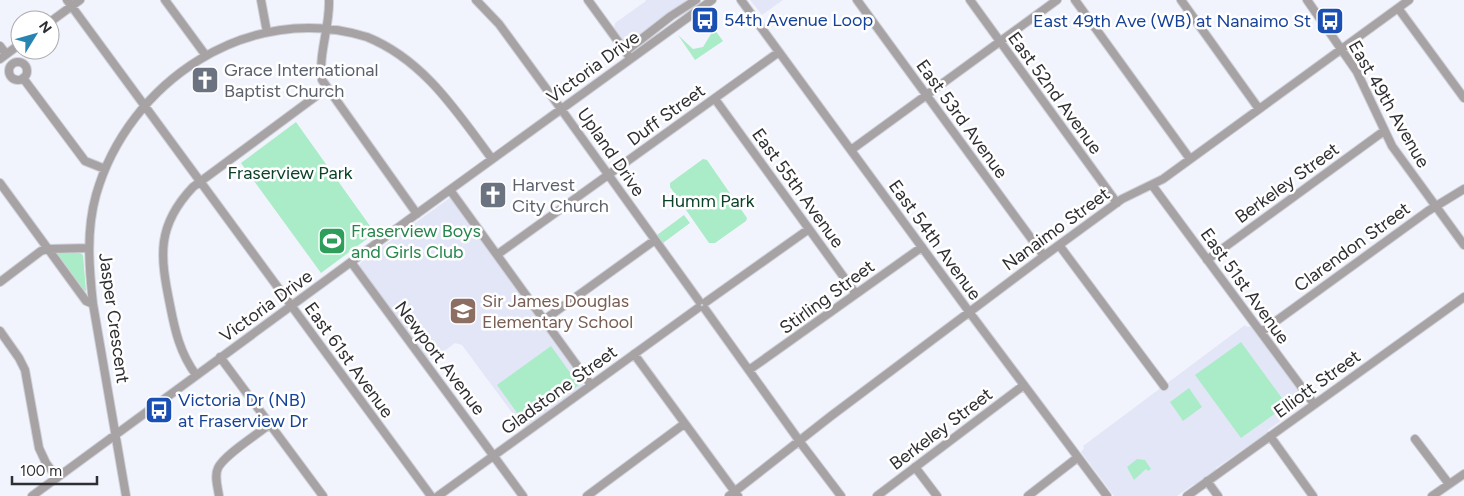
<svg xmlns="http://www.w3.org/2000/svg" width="1464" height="496" font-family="Figtree,sans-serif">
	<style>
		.built { fill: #e3e6f6 }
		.green { fill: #aaecc7 }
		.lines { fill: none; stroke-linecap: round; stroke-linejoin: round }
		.minor-casing { stroke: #cfd1d9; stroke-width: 10 }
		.minor { stroke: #a7a2a4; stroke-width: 8 }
		.labels { text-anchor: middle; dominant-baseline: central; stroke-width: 5; stroke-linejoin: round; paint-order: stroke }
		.transit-label { font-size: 18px; fill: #164399; stroke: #fff; text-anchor: start }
		.street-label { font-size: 18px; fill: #2f2f33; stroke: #fff }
		.worship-label { font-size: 18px; fill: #5b616d; stroke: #fff; text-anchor: start }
		.park-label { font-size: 18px; fill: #0c422a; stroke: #fff }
		.leisure-label { font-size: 18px; fill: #27864d; stroke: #fff; text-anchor: start }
		.education-label { font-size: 18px; fill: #785e54; stroke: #fff; text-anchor: start }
	</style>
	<rect width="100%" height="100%" fill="#f2f4fd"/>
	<path class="built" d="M 645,0 L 691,0 L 627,46 L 625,46 L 614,29 L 615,23 L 646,1 Z
		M 750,0 L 783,0 L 762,15 Z
		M 451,197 L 505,271 L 505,274 L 526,304 L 530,306 L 547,329 L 548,334 L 578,375 L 584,380 L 583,387 L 528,427 L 521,425 L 462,345 L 455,343 L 434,359 L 426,359 L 359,267 L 361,262 Z
		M 1245,325 L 1247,327 L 1252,326 L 1305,399 L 1305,404 L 1268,430 L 1267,433 L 1216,468 L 1215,471 L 1198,484 L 1194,484 L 1177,496 L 1114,496 L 1081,452 L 1084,448 L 1083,446 Z"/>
	<path class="green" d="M 704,15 L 723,41 L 695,60 L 678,35 L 693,49 L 703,47 L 711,34 Z
		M 296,122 L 375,233 L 321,273 L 241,163 Z
		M 703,159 L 707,160 L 747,218 L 746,221 L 715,243 L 709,243 L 670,187 L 670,183 Z
		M 684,215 L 690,223 L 663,243 L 657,235 Z
		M 57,252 L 79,252 L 83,255 L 86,290 L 85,292 L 56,255 Z
		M 1241,342 L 1287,405 L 1241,438 L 1195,375 Z
		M 551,346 L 579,385 L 525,424 L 497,385 Z
		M 1189,388 L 1202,407 L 1183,421 L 1170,402 Z
		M 1137,459 L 1145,460 L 1151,469 L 1148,471 L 1146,469 L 1134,480 L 1127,467 Z"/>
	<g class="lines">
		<g class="minor-casing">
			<path id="minor" d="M 67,0 L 431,496
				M 165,0 L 204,53
				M 261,0 L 266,27
				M 329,0 C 330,27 318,54 322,80 L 417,214
				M 476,0 L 499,24 L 556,102 L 699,301
				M 588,0 L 628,55
				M 741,0 L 973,317 L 1107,496
				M 857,0 L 1044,256
				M 970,0 L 1117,203
				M 1075,0 L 1190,159
				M 1181,0 L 1259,109
				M 1307,0 L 1357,72 L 1392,146 L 1464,245
				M 1398,8 L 1464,98
				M 50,22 L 80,0
				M 0,46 L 6,54
				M 626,51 L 671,16 L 696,0
				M 0,59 L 20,44
				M9 71a9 9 0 1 1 18 0a9 9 0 1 1-18 0Z
				M 23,78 L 85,161 L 105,169
				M 715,99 L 856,294
				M 851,150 L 1057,0
				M 0,183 L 86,301 L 93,304
				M 1152,185 L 1314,404
				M 450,190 L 591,385
				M 1059,245 L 1164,386
				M 498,254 L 779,52
				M 1207,260 L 1384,131
				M 351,262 L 523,496
				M 0,282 L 41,251 L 48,249 L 89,248
				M 706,302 L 809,229
				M 705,309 L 803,446 L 841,496
				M 544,320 L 655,240
				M 0,331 L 19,358 L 25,370 L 39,448 L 46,463 L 57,478
				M 1261,332 L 1428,211 L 1464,189
				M 634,354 L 738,496
				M 220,357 L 323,496
				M 749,370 L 922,247
				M 196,375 C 180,353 175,331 170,305 C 160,256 156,226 193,187 L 327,88
				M 1270,436 L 1313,496
				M 1415,439 L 1449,484
				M 915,467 L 937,496
				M 1207,481 L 1218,496
				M 32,496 L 411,218 L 712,0
				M 126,496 L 93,304 C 89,267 86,231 96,195 C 128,82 249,0 367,37 C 424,60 457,112 492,159
				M 219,496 C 218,488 214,476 218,468 C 224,455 258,434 270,424
				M 438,496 L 698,308
				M 587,496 L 684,424
				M 729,496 L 831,416 L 1044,256 L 1122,199 L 1163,179 L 1409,0
				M 877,496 L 1024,385
				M 1028,496 L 1077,458
				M 1187,496 L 1464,297
				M 1432,496 L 1464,474"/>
		</g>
		<use href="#minor" class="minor"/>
	</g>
	<defs>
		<g id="bus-square" transform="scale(1.4375)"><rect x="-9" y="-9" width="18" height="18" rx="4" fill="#1a4fb4" stroke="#fff"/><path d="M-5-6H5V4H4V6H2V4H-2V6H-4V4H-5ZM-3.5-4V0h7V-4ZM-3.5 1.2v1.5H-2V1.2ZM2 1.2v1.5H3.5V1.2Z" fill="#fff"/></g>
		<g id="church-square" transform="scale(1.4375)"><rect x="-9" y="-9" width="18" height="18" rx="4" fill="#6b7280" stroke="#fff"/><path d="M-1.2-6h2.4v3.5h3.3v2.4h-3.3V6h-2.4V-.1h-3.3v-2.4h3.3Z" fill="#fff"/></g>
		<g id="stadium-square" transform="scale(1.4375)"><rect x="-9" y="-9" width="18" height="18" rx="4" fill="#2e9e5b" stroke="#fff"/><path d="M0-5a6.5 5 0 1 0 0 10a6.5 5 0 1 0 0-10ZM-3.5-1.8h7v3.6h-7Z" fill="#fff"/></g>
		<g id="school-square" transform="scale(1.4375)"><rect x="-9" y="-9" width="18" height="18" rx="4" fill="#8d6e63" stroke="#fff"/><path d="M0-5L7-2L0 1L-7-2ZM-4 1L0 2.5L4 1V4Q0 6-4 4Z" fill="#fff"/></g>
	</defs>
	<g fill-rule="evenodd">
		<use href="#bus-square" x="705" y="20"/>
		<use href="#bus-square" x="1330" y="21"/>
		<use href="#church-square" x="205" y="80"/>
		<use href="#church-square" x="493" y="195"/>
		<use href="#stadium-square" x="332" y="241"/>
		<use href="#school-square" x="463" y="311"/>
		<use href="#bus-square" x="159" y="410"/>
	</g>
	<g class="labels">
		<g class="transit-label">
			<text x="724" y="20">54th Avenue Loop</text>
			<text x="1311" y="21" text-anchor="end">East 49th Ave (WB) at Nanaimo St</text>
			<text x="178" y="400">Victoria Dr (NB)<tspan x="178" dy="21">at Fraserview Dr</tspan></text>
		</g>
		<g class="street-label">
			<text transform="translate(593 67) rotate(-36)">Victoria Drive</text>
			<text transform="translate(1055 93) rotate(54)">East 52nd Avenue</text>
			<text transform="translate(1389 104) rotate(60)">East 49th Avenue</text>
			<text transform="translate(666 115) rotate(-36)">Duff Street</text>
			<text transform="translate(962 119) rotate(54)">East 53rd Avenue</text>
			<text transform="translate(611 152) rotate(55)">Upland Drive</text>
			<text transform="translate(1287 183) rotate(-36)">Berkeley Street</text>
			<text transform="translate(798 188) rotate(54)">East 55th Avenue</text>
			<text transform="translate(1056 229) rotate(-36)">Nanaimo Street</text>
			<text transform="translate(935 240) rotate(54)">East 54th Avenue</text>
			<text transform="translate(1352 247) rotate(-36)">Clarendon Street</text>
			<text transform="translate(1245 286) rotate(54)">East 51st Avenue</text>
			<text transform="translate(827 297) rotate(-36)">Stirling Street</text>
			<text transform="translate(266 306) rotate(-36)">Victoria Drive</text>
			<text transform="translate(114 318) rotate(82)">Jasper Crescent</text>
			<text transform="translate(440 358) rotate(53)">Newport Avenue</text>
			<text transform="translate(349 360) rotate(54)">East 61st Avenue</text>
			<text transform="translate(1317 384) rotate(-36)">Elliott Street</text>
			<text transform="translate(559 390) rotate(-36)">Gladstone Street</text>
			<text transform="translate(941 429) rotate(-37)">Berkeley Street</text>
		</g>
		<g class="worship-label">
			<text x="224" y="70">Grace International<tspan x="224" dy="21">Baptist Church</tspan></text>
			<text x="512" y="185">Harvest<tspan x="512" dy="21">City Church</tspan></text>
		</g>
		<g class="park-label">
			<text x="290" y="173">Fraserview Park</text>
			<text x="708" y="201">Humm Park</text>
		</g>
		<g class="leisure-label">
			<text x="351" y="231">Fraserview Boys<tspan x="351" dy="21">and Girls Club</tspan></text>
		</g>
		<g class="education-label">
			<text x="482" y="301">Sir James Douglas<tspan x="482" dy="21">Elementary School</tspan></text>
		</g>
	</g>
	<g transform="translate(35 35) rotate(53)"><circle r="24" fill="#ffffff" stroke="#acacad"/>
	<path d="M0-4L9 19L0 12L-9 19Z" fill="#2885b2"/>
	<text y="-8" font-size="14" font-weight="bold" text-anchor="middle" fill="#2f2f33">N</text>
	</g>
	<path d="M12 476v8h85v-8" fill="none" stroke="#2f2f33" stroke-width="2.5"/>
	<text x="20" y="476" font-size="15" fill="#2f2f33" stroke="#ffffff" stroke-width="4" paint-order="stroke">100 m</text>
</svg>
